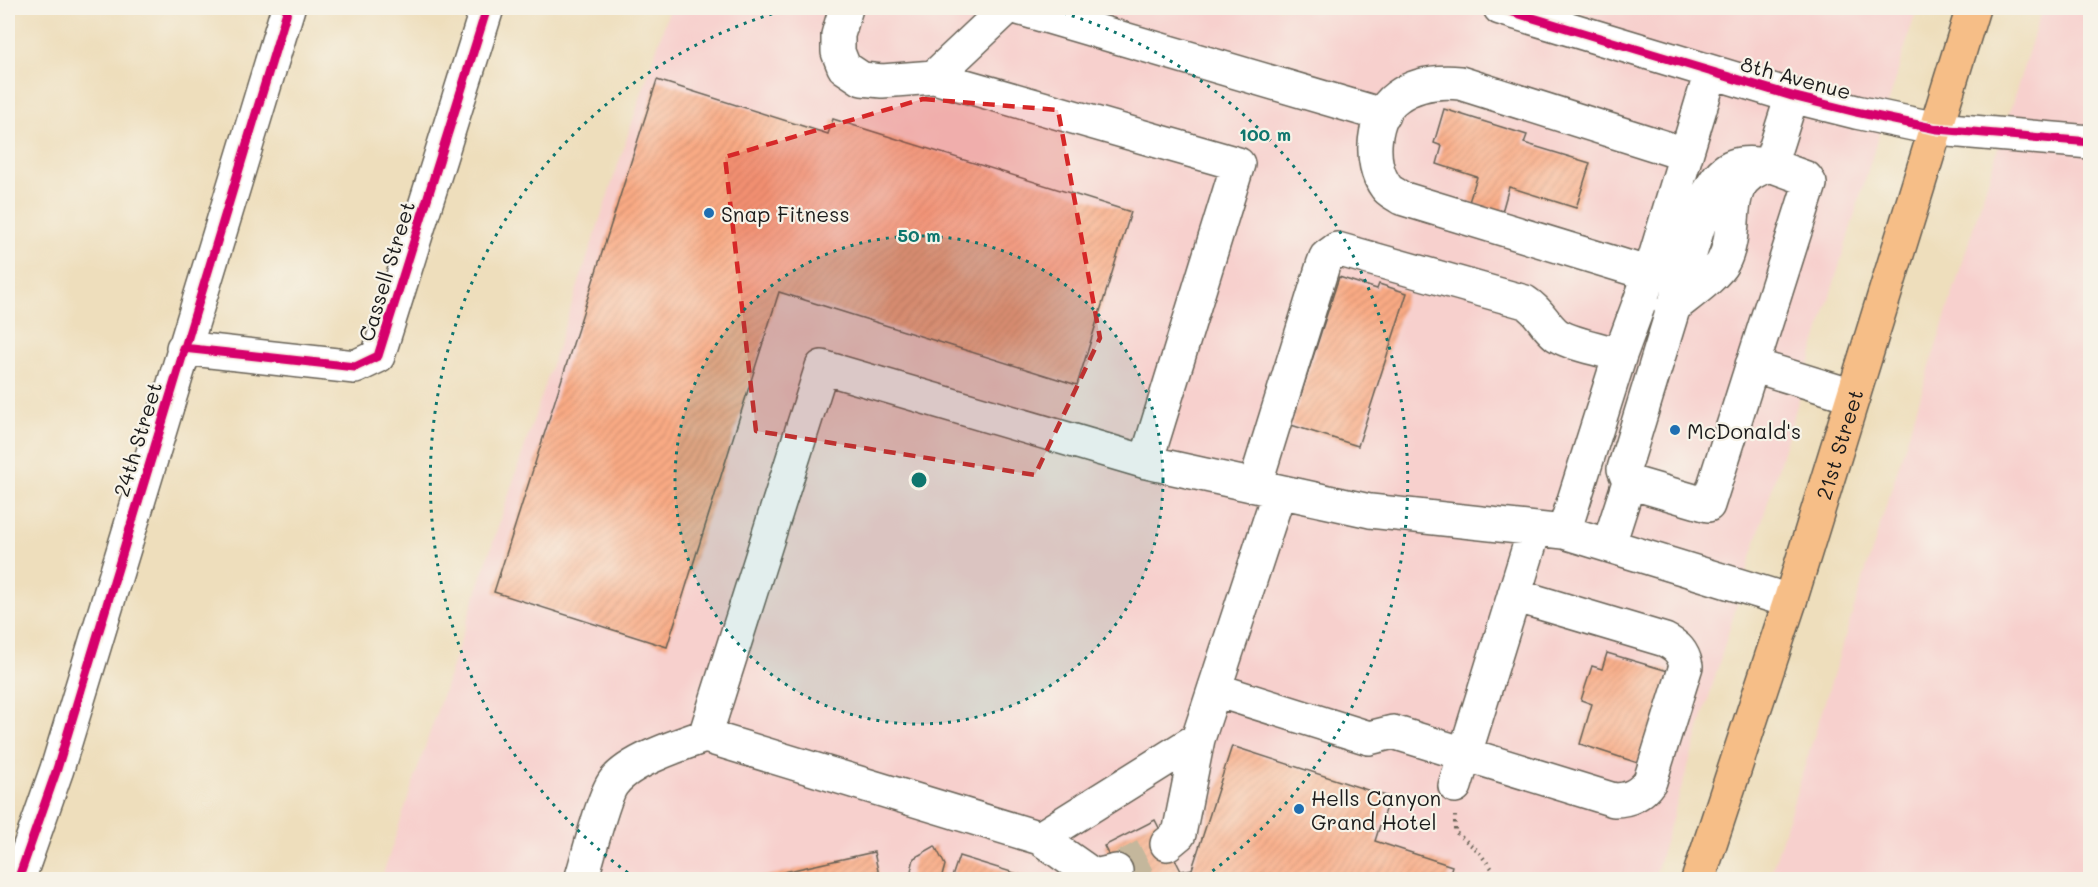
<svg xmlns="http://www.w3.org/2000/svg" width="2098" height="887" font-family="Mali,sans-serif">
	<style>
		.built { fill: #f7d0cd }
		.building { fill: url(#building-hatch) }
		.lines { fill: none; stroke-linecap: round; stroke-linejoin: round }
		.minor-tunnel { stroke: #c4b79c; stroke-width: 33; stroke-dasharray: 33 16; stroke-linecap: butt }
		.minor-casing { stroke: #666054; stroke-width: 36 }
		.major-casing { stroke: #666054; stroke-width: 36 }
		.path { stroke: #666054; stroke-width: 4; stroke-dasharray: 1.5 4.5; stroke-linecap: butt }
		.minor { stroke: #fff; stroke-width: 33 }
		.major { stroke: #f6be87; stroke-width: 33 }
		.cycleway-casing { stroke: #f7f3e8; stroke-width: 13 }
		.cycleway { stroke: #d6006c; stroke-width: 9 }
		.marked { fill: #d62828; fill-opacity: 0.2; stroke: #d62828; stroke-width: 4.5; stroke-dasharray: 12 8; stroke-linejoin: round }
		.ring { fill: none; stroke: #0f766e; stroke-width: 3; stroke-dasharray: 3 6 }
		.poi-dot { fill: #1f6fb2; stroke: #f7f3e8; stroke-width: 2 }
		.labels { text-anchor: middle; dominant-baseline: central; stroke-width: 4.5; stroke-linejoin: round; paint-order: stroke }
		.street-label { font-size: 21px; fill: #1c1c1c; stroke: #f7f3e8 }
		.poi-label { font-size: 21px; fill: #1c1c1c; stroke: #f7f3e8; text-anchor: start }
		.centre { fill: #0f766e; stroke: #f7f3e8; stroke-width: 3 }
		.ring-label { font-size: 18px; text-anchor: middle; font-weight: bold; fill: #0f766e; stroke: #f7f3e8; stroke-width: 4.5; stroke-linejoin: round; paint-order: stroke }
	</style>
	<defs>
		<pattern id="building-hatch" width="6" height="6" patternUnits="userSpaceOnUse" patternTransform="scale(1.5)"><rect width="6" height="6" fill="#f9aa84"/><path d="M-1 1l2-2M0 6l6-6M5 7l2-2" fill="none" stroke="#d59271"/></pattern>
	</defs>
	<rect width="100%" height="100%" fill="#f7f3e8"/>
	<filter id="ink" filterUnits="userSpaceOnUse"><feTurbulence type="fractalNoise" baseFrequency=".0167" numOctaves="2"/><feDisplacementMap in="SourceGraphic" scale="12" xChannelSelector="R" yChannelSelector="G"/><feConvolveMatrix kernelMatrix="1 2 1 2 8 2 1 2 1" color-interpolation-filters="sRGB"/></filter>
	<filter id="wash" filterUnits="userSpaceOnUse"><feTurbulence type="fractalNoise" baseFrequency=".008" numOctaves="4" result="noise"/><feDisplacementMap in="SourceGraphic" scale="24" xChannelSelector="R" yChannelSelector="G"/><feGaussianBlur stdDeviation="1.35" result="paint"/><feColorMatrix in="noise" values="0 0 0 0 0 0 0 0 0 0 0 0 0 0 0 0 0 1.4 0 .05"/><feComposite in="paint" operator="in"/></filter>
	<g filter="url(#wash)">
		<rect width="100%" height="100%" fill="#eedebc"/>
		<path class="built" d="M 670,8 L 1917,8 L 1654,879 L 381,880 Z
			M 2042,8 L 2090,8 L 2090,879 L 1769,880 Z"/>
		<g id="blocks">
			<path class="building" d="M 657,80 L 828,134 L 833,119 L 1131,212 L 1077,385 L 779,292 L 667,647 L 494,592 Z
				M 1444,109 L 1527,135 L 1524,143 L 1590,163 L 1576,208 L 1509,187 L 1502,212 L 1469,202 L 1477,177 L 1437,164 L 1442,146 L 1434,143 Z
				M 1339,277 L 1377,289 L 1379,284 L 1407,293 L 1358,446 L 1291,425 Z
				M 1607,653 L 1668,671 L 1652,743 L 1645,741 L 1638,763 L 1580,744 L 1592,704 L 1581,700 L 1592,666 L 1602,669 Z
				M 1232,746 L 1389,797 L 1375,841 L 1452,866 L 1448,880 L 1121,880 L 1104,846 L 1155,820 L 1181,871 L 1192,869 Z
				M 935,846 L 945,865 L 941,880 L 909,880 L 914,858 Z
				M 874,852 L 880,880 L 753,880 L 753,879 Z
				M 959,856 L 1034,879 L 1034,880 L 951,880 Z"/>
		</g>
	</g>
	<g filter="url(#ink)">
		<use href="#blocks" fill-opacity="0" stroke="#666054" stroke-width="1.5"/>
		<g class="lines">
			<path class="minor-tunnel" d="M 1116,871 L 1167,844"/>
			<g class="minor-casing">
				<path id="minor" d="M 846,8 L 838,35 L 838,52 L 844,67 L 862,79 L 882,81 L 934,77 L 1238,164 L 1146,462
					M 1018,8 L 1383,115
					M 1500,8 L 1792,96 L 1856,112 L 1937,129 L 2090,142
					M 934,77 L 1007,8
					M 1650,274 L 1401,198 C 1396,194 1389,192 1386,187 C 1368,163 1372,115 1397,97 C 1415,84 1439,81 1460,83 L 1685,154
					M 1671,309 C 1685,297 1715,277 1723,262 C 1743,225 1715,181 1770,165
					M 183,348 L 355,367 L 378,356 L 487,8
					M 1752,365 L 1853,396
					M 1629,482 L 1624,469 L 1709,192 C 1725,161 1738,162 1770,165
					M 1255,485 L 1323,265 L 1326,257 L 1337,249 L 1525,302 C 1542,313 1543,324 1557,335 C 1571,344 1603,350 1620,355
					M 1564,532 L 1620,355 L 1650,274 L 1711,72
					M 1609,544 L 1629,482 L 1708,505 L 1810,184 L 1806,178 L 1770,165 L 1792,96
					M 1216,690 L 1369,738 L 1393,732 L 1614,800 C 1630,800 1641,794 1650,781 L 1686,666 C 1683,652 1677,646 1665,640 L 1514,595
					M 705,736 L 822,367 L 1146,462 L 1370,511 L 1564,532 L 1790,601
					M 1455,786 L 1534,531
					M 1040,838 L 1094,876 L 1116,871
					M 1167,844 L 1179,834 L 1198,739
					M 18,880 L 57,769 L 288,8
					M 581,880 C 587,861 604,793 614,782 C 630,761 679,745 705,736 L 1040,838 L 1198,739 L 1279,492"/>
			</g>
			<g class="major-casing">
				<g id="major">
					<path id="s1" d="M 1698,880 L 1790,601 L 1973,8"/>
				</g>
			</g>
			<path class="path" d="M 1455,816 L 1455,832 L 1477,850 L 1501,880"/>
			<use href="#minor" class="minor"/>
			<use href="#major" class="major"/>
			<g class="cycleway-casing">
				<path id="cycleway" d="M 1500,8 L 1792,96 L 1856,112 L 1937,129 L 2090,142
					M 183,348 L 355,367 L 378,356 L 487,8
					M 18,880 L 57,769 L 288,8"/>
			</g>
			<use href="#cycleway" class="cycleway"/>
		</g>
	</g>
	<path class="marked" d="M 923,99 L 1058,110 L 1100,338 L 1035,475 L 756,431 L 725,157 Z"/>
	<circle cx="919" cy="480" r="244" fill="#0f766e" fill-opacity=".12"/>
	<g class="ring">
		<circle cx="919" cy="480" r="244"/>
		<path d="M635 878A489 489 0 0 1 792 8M1046 8A489 489 0 0 1 1203 878"/>
	</g>
	<g class="poi-dot">
		<circle cx="709" cy="213" r="6"/>
		<circle cx="1675" cy="430" r="6"/>
		<circle cx="1299" cy="809" r="6"/>
	</g>
	<g class="labels">
		<g class="street-label">
			<text transform="translate(1796 77) rotate(15)">8th Avenue</text>
			<text transform="translate(386 271) rotate(-73)">Cassell Street</text>
			<text transform="translate(137 439) rotate(-73)">24th Street</text>
			<text stroke="none"><textPath href="#s1" startOffset="458">21st Street</textPath></text>
		</g>
		<g class="poi-label">
			<text x="721" y="213">Snap Fitness</text>
			<text x="1687" y="430">McDonald's</text>
			<text x="1311" y="797">Hells Canyon<tspan x="1311" dy="24">Grand Hotel</tspan></text>
		</g>
	</g>
	<circle cx="919" cy="480" r="9" class="centre"/>
	<g class="ring-label">
		<text x="1265" y="141">100 m</text>
		<text x="919" y="242">50 m</text>
	</g>
	<rect width="2098" height="887" fill="none" stroke="#f7f3e8" stroke-width="30"/>
</svg>
